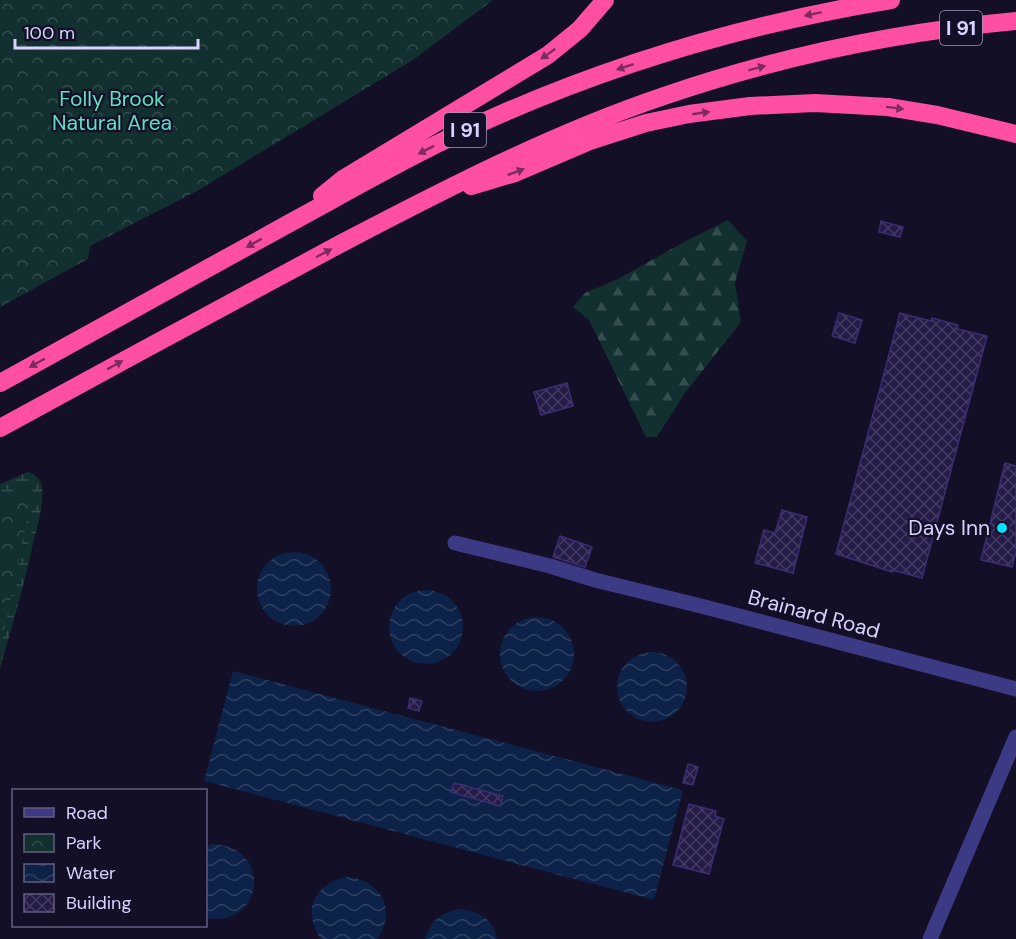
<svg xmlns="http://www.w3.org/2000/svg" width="1016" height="939" font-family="'DM Sans',sans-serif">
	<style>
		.forest { fill: url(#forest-firs) }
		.wetland { fill: url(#wetland-marsh) }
		.park { fill: url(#park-crowns) }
		.water { fill: url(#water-waves) }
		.building { fill: url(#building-cross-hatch); stroke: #3b2d73; stroke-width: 1.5 }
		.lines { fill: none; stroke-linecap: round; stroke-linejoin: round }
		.minor { stroke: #3d3a85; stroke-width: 15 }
		.highway { stroke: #ff4fa3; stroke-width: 18 }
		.oneway { fill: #7d2c5e }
		.poi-dot { fill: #00e5ff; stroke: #130f26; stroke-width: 2 }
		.labels { text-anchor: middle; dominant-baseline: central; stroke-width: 4.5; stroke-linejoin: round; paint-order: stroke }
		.shield { fill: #130f26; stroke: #9e99be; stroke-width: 1.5 }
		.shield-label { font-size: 20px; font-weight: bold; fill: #d9d4ff }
		.park-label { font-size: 21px; fill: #5fe0c0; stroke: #130f26 }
		.poi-label { font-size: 21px; fill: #d9d4ff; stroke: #130f26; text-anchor: end }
		.street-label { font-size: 21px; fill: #d9d4ff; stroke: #130f26 }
	</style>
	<defs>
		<pattern id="forest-firs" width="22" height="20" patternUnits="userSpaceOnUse" patternTransform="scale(1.5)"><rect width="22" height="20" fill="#12302f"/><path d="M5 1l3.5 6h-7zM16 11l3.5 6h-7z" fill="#344d4e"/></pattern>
		<pattern id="wetland-marsh" width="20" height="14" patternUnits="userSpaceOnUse" patternTransform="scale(1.5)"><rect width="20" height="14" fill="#12302f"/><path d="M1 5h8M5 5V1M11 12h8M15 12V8" fill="none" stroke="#344d4e"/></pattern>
		<pattern id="park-crowns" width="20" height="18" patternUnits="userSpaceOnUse" patternTransform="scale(1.5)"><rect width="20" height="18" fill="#12302f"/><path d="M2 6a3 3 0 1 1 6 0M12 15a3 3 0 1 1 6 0" fill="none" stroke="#344d4e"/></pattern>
		<pattern id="water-waves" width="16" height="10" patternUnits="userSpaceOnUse" patternTransform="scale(1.5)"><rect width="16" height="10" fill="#0c2248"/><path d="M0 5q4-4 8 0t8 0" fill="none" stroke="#2f4163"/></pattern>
		<pattern id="building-cross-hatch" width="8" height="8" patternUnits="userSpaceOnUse" patternTransform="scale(1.5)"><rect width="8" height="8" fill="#241b47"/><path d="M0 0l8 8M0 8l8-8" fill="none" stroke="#433b63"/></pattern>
	</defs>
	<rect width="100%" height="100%" fill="#130f26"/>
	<path class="forest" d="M 728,220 L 747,241 L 735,283 L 741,322 L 685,393 L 657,437 L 646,437 L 589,320 L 573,307 L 585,293 L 618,279 L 682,243 Z"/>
	<path class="wetland" d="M 28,472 C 36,475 41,479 42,488 C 44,504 38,523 34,539 C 25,583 12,626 0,669 L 0,484 Z"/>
	<path class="park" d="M 0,0 L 493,0 L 413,60 L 197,191 L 90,246 L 88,259 L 0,307 Z
		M 33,489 L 0,652 L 0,506 Z"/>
	<path class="water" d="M257 589a37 37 0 1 1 74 0a37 37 0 1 1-74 0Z
		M389 627a37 37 0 1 1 74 0a37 37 0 1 1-74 0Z
		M500 654a37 37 0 1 1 74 0a37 37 0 1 1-74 0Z
		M617 687a35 35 0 1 1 70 0a35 35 0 1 1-70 0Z
		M 233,671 L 683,790 L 654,900 L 204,781 Z
		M 212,844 C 274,846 264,929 206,918 L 206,846 Z
		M 345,877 C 379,878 399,910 377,939 L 321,939 C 302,912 313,885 345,877 Z
		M 459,909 C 477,910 494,919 497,939 L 425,939 C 431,921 440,913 459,909 Z"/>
	<path class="building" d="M 881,221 L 903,227 L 900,237 L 879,232 Z
		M 839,313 L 862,320 L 855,343 L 832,336 Z
		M 900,313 L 931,321 L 932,318 L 958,325 L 957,329 L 987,336 L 922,578 L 892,570 L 892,572 L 836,554 Z
		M 567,383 L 573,406 L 541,415 L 534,392 Z
		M 1005,463 L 1016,466 L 1016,552 L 1012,567 L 981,560 Z
		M 782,510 L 807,517 L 793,573 L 755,563 L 764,530 L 775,533 Z
		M 560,536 L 592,547 L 585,567 L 553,557 Z
		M 410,698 L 422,701 L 419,711 L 408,708 Z
		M 688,764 L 698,767 L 693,785 L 683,783 Z
		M 454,783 L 503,796 L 500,806 L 451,792 Z
		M 689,804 L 716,811 L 715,816 L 724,819 L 709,874 L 673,865 Z"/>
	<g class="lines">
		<path class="minor" d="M 455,543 L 550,566 L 595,580 L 705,607 L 1016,689
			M 930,939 L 1016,737"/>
		<path class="highway" d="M 471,186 L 515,173 L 590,141 L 646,123 L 689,114 L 750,106 L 815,103 L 888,107 L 937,115 L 1016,134
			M 322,196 L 343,179 L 548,55 L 580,29 L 605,0
			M 0,383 C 96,330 192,277 288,224 C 358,186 427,146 501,114 C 625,60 757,22 891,0
			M 0,428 C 114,366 227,304 342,243 C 447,188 552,134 664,96 C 778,57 897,32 1016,21"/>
	</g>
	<defs><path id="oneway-solid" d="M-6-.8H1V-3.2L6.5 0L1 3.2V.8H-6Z" transform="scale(1.5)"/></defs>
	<g class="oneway">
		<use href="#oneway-solid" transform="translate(813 14) rotate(168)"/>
		<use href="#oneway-solid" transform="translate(548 54) rotate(145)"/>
		<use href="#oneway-solid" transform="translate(625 67) rotate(162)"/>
		<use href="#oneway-solid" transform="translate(757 68) rotate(-15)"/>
		<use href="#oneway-solid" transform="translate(895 108) rotate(7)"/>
		<use href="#oneway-solid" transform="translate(701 113) rotate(-8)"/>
		<use href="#oneway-solid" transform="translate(426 150) rotate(153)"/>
		<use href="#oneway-solid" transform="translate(516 172) rotate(-21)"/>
		<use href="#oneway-solid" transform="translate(254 243) rotate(151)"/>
		<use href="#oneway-solid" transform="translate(324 253) rotate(-28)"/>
		<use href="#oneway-solid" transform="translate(37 363) rotate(151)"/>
		<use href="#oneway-solid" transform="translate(115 365) rotate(-29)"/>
	</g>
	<circle class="poi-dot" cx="1002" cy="528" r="6"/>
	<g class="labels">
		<g class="shield">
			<rect x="940" y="11" width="42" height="34" rx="4.5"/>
			<rect x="444" y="113" width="42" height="34" rx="4.5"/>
		</g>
		<g class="shield-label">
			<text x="961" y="28">I 91</text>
			<text x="465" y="130">I 91</text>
		</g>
		<g class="park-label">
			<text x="112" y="99">Folly Brook<tspan x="112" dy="24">Natural Area</tspan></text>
		</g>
		<g class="poi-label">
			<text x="990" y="528">Days Inn</text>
		</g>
		<g class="street-label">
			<text transform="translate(814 614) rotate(15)">Brainard Road</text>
		</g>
	</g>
	<rect x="12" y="789" width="195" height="138" fill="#130f26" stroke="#625e7d" stroke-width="1.5"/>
	<rect x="24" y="808" width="30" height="9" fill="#3d3a85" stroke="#625e7d" stroke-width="1.5"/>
	<text x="66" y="819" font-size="18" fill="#d9d4ff">Road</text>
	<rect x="24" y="834" width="30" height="18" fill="url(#park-crowns)" stroke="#625e7d" stroke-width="1.5"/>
	<text x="66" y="849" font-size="18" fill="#d9d4ff">Park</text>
	<rect x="24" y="864" width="30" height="18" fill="url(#water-waves)" stroke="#625e7d" stroke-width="1.5"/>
	<text x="66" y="879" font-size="18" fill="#d9d4ff">Water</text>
	<rect x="24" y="894" width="30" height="18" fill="url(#building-cross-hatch)" stroke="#625e7d" stroke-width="1.5"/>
	<text x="66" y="909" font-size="18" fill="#d9d4ff">Building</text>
	<path d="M15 39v9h183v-9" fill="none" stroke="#d9d4ff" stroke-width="3"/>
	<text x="24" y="39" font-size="18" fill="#d9d4ff" stroke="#130f26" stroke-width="4.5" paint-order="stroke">100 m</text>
</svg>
